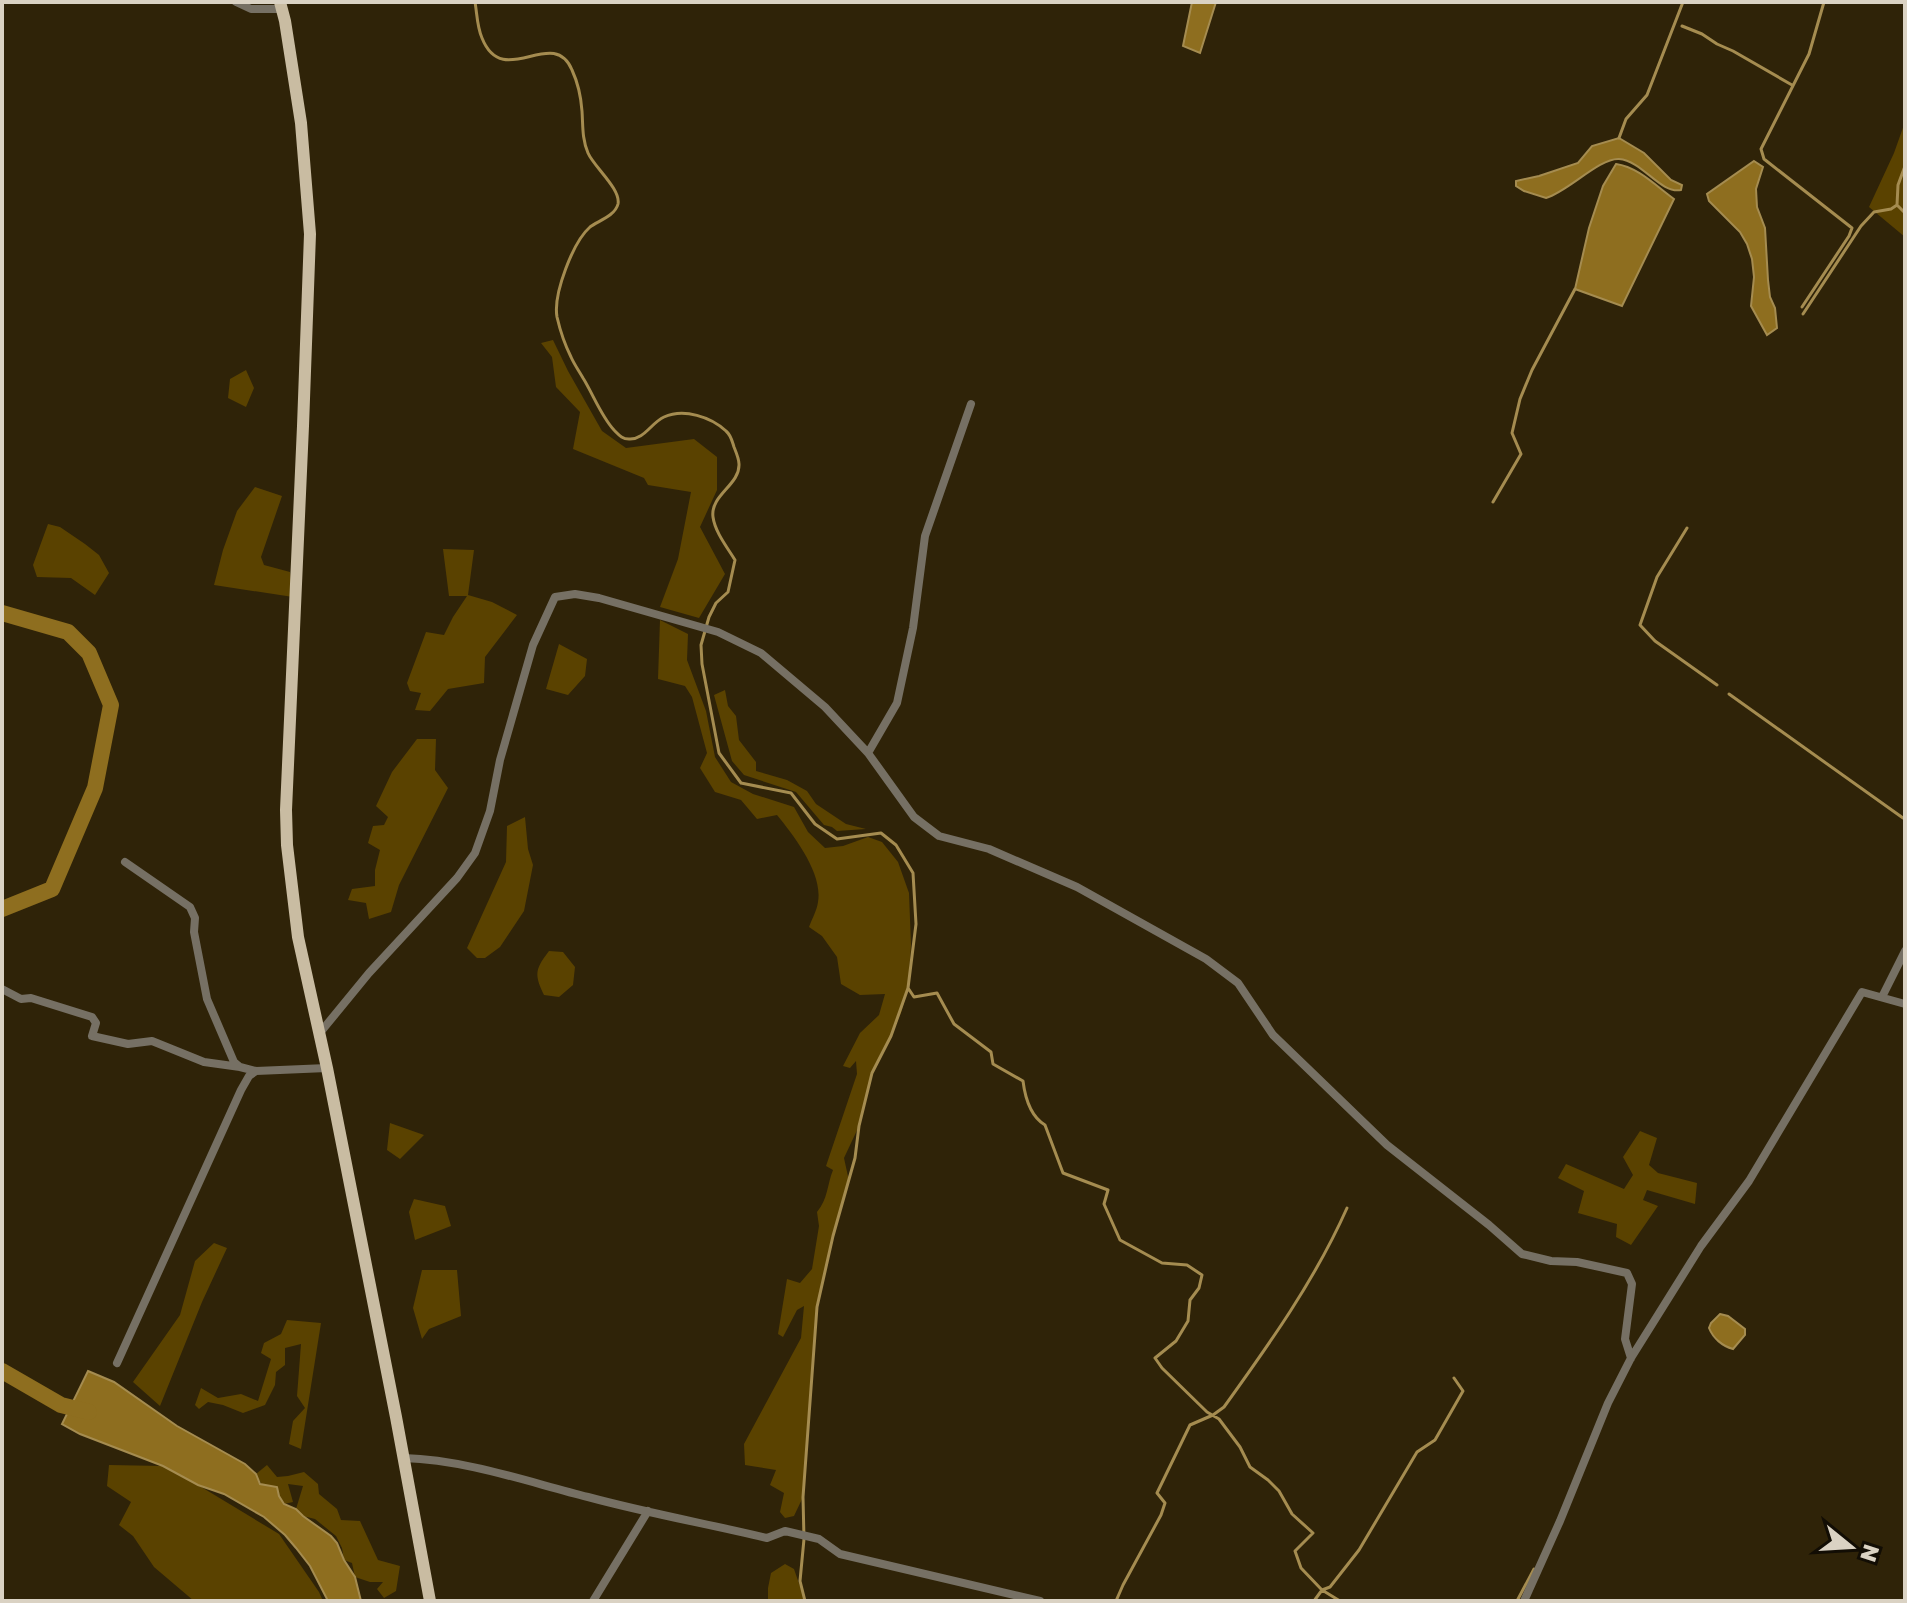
<svg xmlns="http://www.w3.org/2000/svg" width="1907" height="1603" font-family="'Golos Text',sans-serif">
	<style>
		.green { fill: #5a4200 }
		.water { fill: #8e6e1f; stroke: #a58c50; stroke-width: 2 }
		.lines { fill: none; stroke-linecap: round; stroke-linejoin: round }
		.stream { stroke: #a58c50; stroke-width: 3 }
		.river { stroke: #8e6e1f; stroke-width: 16 }
		.street { stroke: #767064; stroke-width: 8 }
		.primary { stroke: #c9bca2; stroke-width: 12 }
	</style>
	<rect width="100%" height="100%" fill="#2f2308"/>
	<path class="green" d="M 1905,122 L 1905,237 L 1869,207 L 1894,153 Z
		M 553,340 L 568,371 L 602,431 L 626,448 L 694,439 L 717,457 L 717,490 L 700,527 L 725,574 L 699,618 L 660,607 L 678,559 L 691,492 L 648,485 L 644,478 L 573,449 L 580,412 L 556,387 L 552,357 L 541,343 Z
		M 246,370 L 254,388 L 246,407 L 228,398 L 230,379 Z
		M 255,487 L 282,496 L 261,557 L 264,565 L 290,572 L 293,597 L 214,585 L 223,550 L 237,511 Z
		M 48,524 L 60,527 L 85,544 L 99,555 L 109,573 L 95,595 L 71,578 L 37,577 L 33,565 Z
		M 443,549 L 474,550 L 468,595 L 492,602 L 517,615 L 485,657 L 484,683 L 448,689 L 430,711 L 415,710 L 421,693 L 410,691 L 407,683 L 426,632 L 444,635 L 453,617 L 467,596 L 449,596 Z
		M 660,620 L 688,634 L 687,660 L 706,711 L 715,757 L 731,782 L 753,794 L 794,807 L 808,832 L 825,848 L 843,846 L 868,837 L 882,842 L 898,862 L 909,893 L 911,945 L 908,988 L 901,1013 L 891,1036 L 872,1073 L 859,1126 L 844,1158 L 849,1181 L 833,1236 L 817,1307 L 803,1497 L 794,1516 L 785,1518 L 780,1512 L 784,1493 L 770,1485 L 776,1470 L 745,1465 L 744,1444 L 801,1338 L 804,1306 L 797,1310 L 783,1337 L 778,1334 L 787,1279 L 800,1283 L 812,1269 L 819,1226 L 817,1212 C 828,1199 827,1185 833,1170 L 826,1166 L 857,1074 L 856,1061 L 850,1068 L 843,1066 L 860,1033 L 879,1015 L 885,994 L 860,995 L 841,984 L 837,957 L 822,936 L 809,927 C 812,919 817,910 818,902 C 823,873 794,836 777,815 L 757,819 L 741,800 L 715,792 L 700,768 L 707,753 L 692,697 L 685,686 L 658,679 Z
		M 559,644 L 587,659 L 585,676 L 568,695 L 546,689 Z
		M 725,690 L 728,706 L 736,716 L 739,740 L 756,762 L 756,771 L 787,780 L 807,791 L 816,804 L 846,824 L 866,829 L 837,831 L 832,827 L 824,825 L 796,792 L 744,775 L 732,761 L 714,695 Z
		M 417,739 L 436,739 L 435,770 L 448,788 L 399,885 L 391,912 L 369,919 L 366,903 L 348,900 L 352,889 L 375,886 L 375,870 L 380,850 L 368,843 L 373,826 L 384,825 L 388,817 L 376,806 L 392,772 Z
		M 525,817 L 528,849 L 533,865 L 524,911 L 500,947 L 485,958 L 477,958 L 467,948 L 506,862 L 507,826 Z
		M 549,951 L 563,952 L 575,967 L 573,985 L 559,997 L 544,995 C 534,975 535,969 549,951 Z
		M 390,1123 L 424,1135 L 400,1159 L 387,1150 Z
		M 1640,1131 L 1657,1138 L 1649,1165 L 1658,1173 L 1697,1183 L 1695,1204 L 1647,1190 L 1643,1200 L 1658,1206 L 1631,1245 L 1616,1237 L 1617,1224 L 1578,1213 L 1584,1191 L 1558,1178 L 1566,1164 L 1624,1189 L 1633,1175 L 1623,1157 Z
		M 414,1199 L 445,1206 L 451,1226 L 415,1240 L 409,1212 Z
		M 214,1243 L 227,1248 L 202,1302 L 160,1406 L 133,1382 L 180,1315 L 195,1261 Z
		M 422,1270 L 457,1270 L 461,1316 L 429,1329 L 422,1339 L 413,1308 Z
		M 287,1320 L 321,1323 L 301,1449 L 289,1444 L 293,1421 L 305,1408 L 297,1396 L 301,1344 L 285,1348 L 285,1365 L 276,1372 L 275,1385 L 265,1405 L 243,1413 L 223,1405 L 208,1402 L 199,1409 L 195,1405 L 201,1388 L 218,1398 L 241,1394 L 258,1401 L 271,1359 L 261,1353 L 264,1343 L 281,1334 Z
		M 109,1465 L 163,1466 L 198,1485 L 279,1534 L 319,1592 L 323,1601 L 194,1601 L 154,1567 L 133,1536 L 119,1525 L 131,1502 L 107,1486 Z
		M 267,1465 L 277,1477 L 288,1476 L 304,1472 L 318,1484 L 319,1494 L 337,1509 L 341,1520 L 360,1521 L 378,1560 L 400,1566 L 396,1591 L 384,1598 L 377,1589 L 383,1582 L 370,1582 L 355,1577 L 352,1563 L 344,1560 L 342,1548 L 336,1536 L 315,1519 L 303,1516 L 296,1509 L 303,1486 L 288,1484 L 293,1502 L 284,1504 C 274,1489 263,1492 256,1474 Z
		M 785,1564 L 794,1569 L 805,1601 L 768,1601 L 768,1588 L 771,1573 Z"/>
	<path class="water" d="M 1192,2 L 1216,2 L 1200,53 L 1183,46 Z
		M 1619,138 L 1644,153 L 1671,180 L 1682,185 L 1681,190 C 1660,194 1643,161 1619,159 C 1599,158 1569,191 1546,198 L 1524,191 L 1516,186 L 1516,181 L 1539,176 L 1578,163 L 1592,146 Z
		M 1754,161 L 1763,167 L 1756,189 L 1757,207 L 1765,228 L 1768,280 L 1770,297 L 1775,308 L 1777,328 L 1767,335 L 1751,306 L 1754,277 L 1752,259 L 1747,244 L 1740,232 L 1709,201 L 1707,194 Z
		M 1616,164 C 1638,167 1656,186 1674,199 L 1622,306 L 1575,289 L 1589,228 L 1603,186 Z
		M 1720,1314 L 1728,1316 L 1745,1329 L 1745,1335 L 1733,1349 C 1722,1346 1713,1338 1709,1328 L 1711,1323 Z
		M 88,1371 L 114,1382 L 177,1426 L 245,1464 L 256,1474 L 260,1484 L 277,1487 L 279,1496 L 284,1504 L 296,1509 L 303,1516 L 331,1536 L 337,1543 L 344,1560 L 355,1577 L 361,1601 L 328,1601 L 310,1566 L 296,1548 L 285,1535 L 264,1517 L 224,1494 L 198,1485 L 163,1466 L 80,1434 L 62,1424 Z"/>
	<g class="lines">
		<path class="stream" d="M 475,2 C 477,13 477,27 482,38 C 503,91 553,25 572,70 C 578,83 581,97 582,111 C 583,126 582,139 588,153 C 594,167 621,189 618,204 C 615,216 598,221 590,227 C 573,242 553,294 557,317 C 560,330 565,345 571,357 C 574,364 579,371 583,378 C 593,394 601,416 614,430 C 619,435 622,439 629,439 C 644,440 651,423 664,417 C 684,408 711,417 726,431 C 731,435 732,441 734,447 C 736,452 739,459 739,464 C 740,485 710,495 713,517 C 715,532 727,547 735,560 L 728,592 L 716,603 L 709,617 L 701,645 L 702,664 L 719,753 L 741,783 L 791,793 L 815,824 L 837,839 L 881,833 L 896,845 L 913,873 L 916,924 L 908,988 L 891,1036 L 872,1073 L 859,1126 L 855,1158 L 833,1236 L 817,1307 L 803,1497 L 804,1539 L 800,1581 L 805,1601
			M 1682,26 L 1702,34 L 1717,44 L 1733,51 L 1792,85
			M 1619,138 L 1626,119 L 1647,95 L 1683,2
			M 1905,166 L 1898,185 L 1897,205 L 1905,213
			M 1802,307 L 1849,236 L 1852,228 L 1764,159 L 1761,149 L 1809,54 L 1824,2
			M 1803,314 L 1861,226 L 1874,212 L 1891,209 L 1897,205
			M 1493,502 L 1521,454 L 1512,433 L 1520,399 L 1532,370 L 1575,289
			M 1687,528 L 1657,577 L 1640,625 L 1655,641 L 1717,685
			M 1729,694 L 1903,818
			M 908,988 L 914,997 L 937,993 L 954,1024 L 991,1052 L 993,1064 L 1023,1081 C 1025,1097 1030,1116 1045,1125 L 1063,1173 L 1108,1190 L 1104,1204 L 1120,1240 L 1162,1263 L 1187,1265 L 1202,1275 L 1199,1288 L 1190,1300 L 1188,1321 L 1176,1341 L 1155,1358 L 1162,1368 L 1207,1412 L 1219,1419 L 1240,1447 L 1250,1467 L 1268,1480 L 1279,1491 L 1292,1514 L 1313,1533 L 1295,1551 L 1301,1568 L 1322,1590 L 1314,1601
			M 2,1478 L 2,1489
			M 1116,1601 L 1123,1585 L 1161,1515 L 1165,1503 L 1157,1493 L 1190,1425 L 1213,1415 L 1224,1407 C 1270,1343 1315,1280 1347,1208
			M 1340,1601 L 1322,1590 L 1330,1587 L 1359,1550 L 1417,1452 L 1435,1440 L 1463,1391 L 1454,1378
			M 1517,1601 L 1534,1569"/>
		<path class="river" d="M 2,613 L 68,632 L 89,653 L 111,705 L 95,788 L 52,889 L 2,909
			M 2,1371 L 61,1405 L 89,1412"/>
		<path class="street" d="M 236,2 L 251,9 L 282,9
			M 868,753 L 897,703 L 913,628 L 925,536 L 971,404
			M 125,862 L 190,907 L 195,918 L 194,932 L 207,999 L 234,1062 L 240,1067 L 256,1071
			M 2,989 L 21,999 L 31,998 L 92,1017 L 96,1023 L 92,1036 L 128,1044 L 152,1041 L 204,1062 L 240,1067
			M 1882,997 L 1905,951
			M 319,1034 L 369,973 L 457,878 L 475,853 L 490,811 L 500,760 L 533,645 L 555,597 L 575,594 L 599,598 L 718,632 L 761,653 L 825,707 L 868,753 L 914,817 L 939,836 L 989,849 L 1077,887 L 1206,959 L 1238,983 L 1273,1035 L 1387,1145 L 1489,1225 L 1522,1254 L 1551,1261 L 1577,1262 L 1627,1273 L 1632,1284 L 1625,1339 L 1631,1358
			M 117,1363 L 241,1090 L 249,1076 L 256,1071 L 327,1068
			M 404,1458 C 467,1460 528,1482 588,1497 C 647,1513 708,1524 767,1538 L 785,1531 L 819,1539 L 840,1554 L 1040,1601
			M 593,1601 L 648,1511
			M 1524,1601 L 1560,1521 L 1608,1403 L 1631,1358 L 1701,1246 L 1749,1181 L 1862,992 L 1905,1004"/>
		<path class="primary" d="M 280,2 L 285,21 L 301,123 L 310,234 L 303,426 L 286,810 L 287,845 L 298,937 L 327,1068 L 396,1417 L 430,1601"/>
	</g>
	<rect width="1907" height="1603" fill="none" stroke="#dad2c3" stroke-width="8"/>
	<g transform="translate(1851 1547) rotate(108)" stroke="#120d04" stroke-width="6" paint-order="stroke">
	<path d="M0-6L14 30L0 20L-14 30Z" fill="#dad2c3"/>
	<text y="-12" font-size="22" font-weight="bold" text-anchor="middle" fill="#dad2c3">N</text>
	</g>
</svg>
